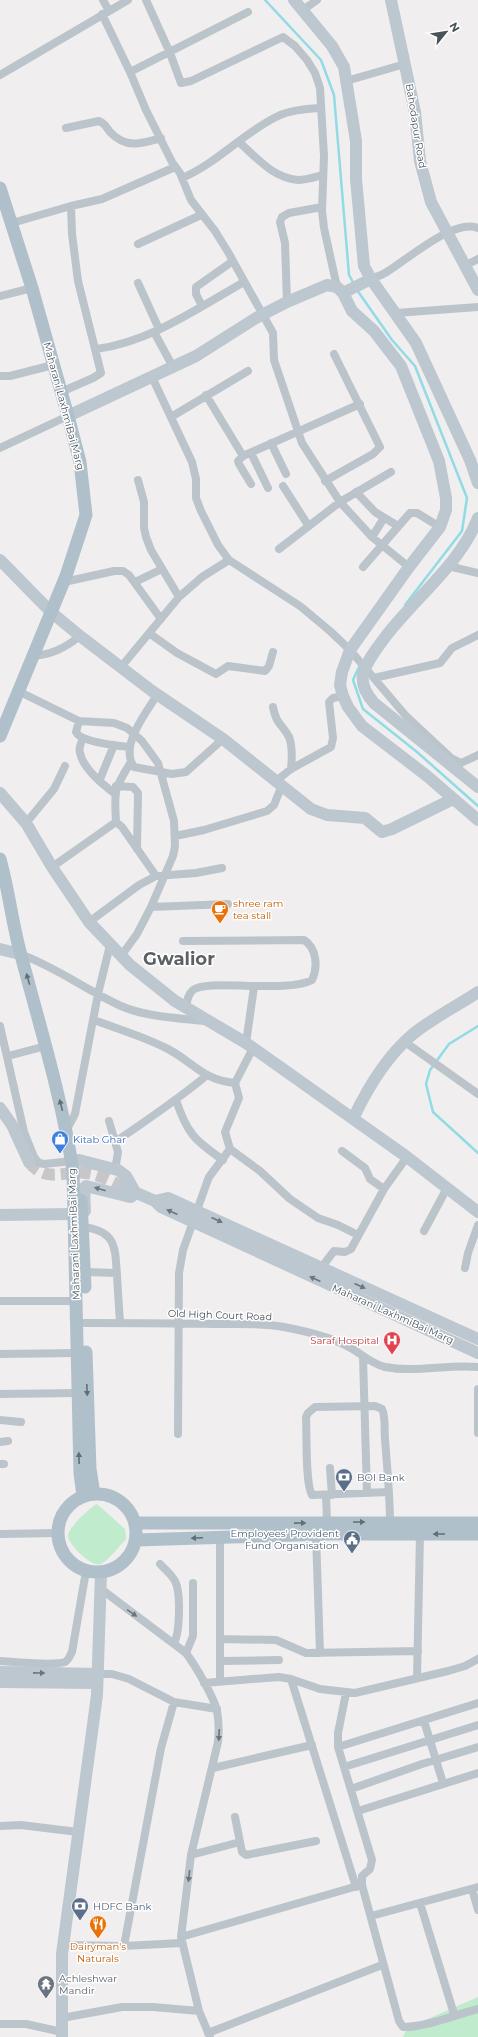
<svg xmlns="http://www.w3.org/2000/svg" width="478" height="2037" font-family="Montserrat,sans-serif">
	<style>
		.green { fill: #c0ebcd }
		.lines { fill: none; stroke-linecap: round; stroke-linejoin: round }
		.stream { stroke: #91dbe5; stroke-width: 2.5 }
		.secondary-tunnel { stroke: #c7c7ca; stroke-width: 12; stroke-dasharray: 12 6; stroke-linecap: butt }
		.street { stroke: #bbc4ca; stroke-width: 8 }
		.secondary { stroke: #bcc7cf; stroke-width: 12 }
		.primary { stroke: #b0c0cb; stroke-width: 13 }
		.oneway { fill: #626e76 }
		.oneway2 { fill: #6b767d }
		.oneway3 { fill: #6a757c }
		.labels { text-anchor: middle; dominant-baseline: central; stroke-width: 3; stroke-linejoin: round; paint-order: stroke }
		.street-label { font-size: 10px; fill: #48535a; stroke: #fff }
		.food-label { font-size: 10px; fill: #c56008; stroke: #fff; text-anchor: start }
		.shop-label { font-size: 10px; fill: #366cbe; stroke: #fff; text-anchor: start }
		.health-label { font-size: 10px; fill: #be3a42; stroke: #fff; text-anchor: end }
		.service-label { font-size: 10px; fill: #4e5e75; stroke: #fff; text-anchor: start }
		.worship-label { font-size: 10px; fill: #5b616d; stroke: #fff; text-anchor: start }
		.town-label { font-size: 18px; font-weight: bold; fill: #5c5f63; stroke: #fff }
	</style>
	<rect width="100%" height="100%" fill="#f1eeef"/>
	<path class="green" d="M 97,1504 L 125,1529 L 126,1539 C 119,1546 110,1559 101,1564 C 92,1568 68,1544 68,1536 C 68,1528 90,1507 97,1504 Z
		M 478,1997 L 478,2037 L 403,2037 L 407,2028 Z"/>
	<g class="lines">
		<path class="stream" d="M 265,0 L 321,60 L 334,95 L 349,275 L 354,284
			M 357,290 L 392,340 L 415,366 L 467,498 L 462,531 L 405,605
			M 359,667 L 353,680 L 363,709 L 417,752 L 478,806
			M 478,1026 L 449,1044 L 430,1070 L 426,1084 L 433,1112 L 478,1153"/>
		<path class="secondary-tunnel" d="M 29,1162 C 46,1184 65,1170 87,1173 C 100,1175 113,1182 125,1188"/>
		<path class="street" d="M 103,0 L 109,11
			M 146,0 L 170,53 L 181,83 L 191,81 L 283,37 L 295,46 L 307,60 L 315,73 L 320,88 L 324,156 L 322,211 L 324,228 L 337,287
			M 303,10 L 317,0
			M 102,14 L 130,72 L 146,110 L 172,162 L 180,173 L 191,200 L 215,231 L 228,252 L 273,333 L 274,360 L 302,443 L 340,502 L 372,537 L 409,567
			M 130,72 L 248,12
			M 0,75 L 128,0
			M 346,81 L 405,64
			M 66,128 L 99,121 C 105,123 106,127 110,132 C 126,149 141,144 161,138
			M 239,142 C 257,158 273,178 298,180 C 306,180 315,177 323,175
			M 182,178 C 217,163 242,134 276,117 C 289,110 306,109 321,108
			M 12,223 L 71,206
			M 138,244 L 201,215
			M 464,266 L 478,259
			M 371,279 C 375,277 380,276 385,273 C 406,261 453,218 478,228
			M 138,283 L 159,329
			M 0,296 L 32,288
			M 287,302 L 285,243 L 280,222 L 282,217 L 289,213 L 322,207
			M 202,306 L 196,294 L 196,287 L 233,261
			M 396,313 L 478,307
			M 154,332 L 173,367
			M 96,349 C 150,342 198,308 244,282
			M 0,376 L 10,376 L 53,365
			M 152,377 L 192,462 L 196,479 L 196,498 L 201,511 L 218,545 L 229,560 L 300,606 L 330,631 L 350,650 L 406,716 L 451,758 L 461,763 L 478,755
			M 61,392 L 93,378 L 101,373 L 78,281 L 72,234 L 71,206 L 102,199 L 175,167
			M 206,395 L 243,456
			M 171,417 L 248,371
			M 271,443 L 286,474
			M 0,448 L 68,416
			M 251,453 L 268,488
			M 138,480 L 144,502 L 144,528 L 146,537 L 151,550 L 179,597
			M 325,481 L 373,454 L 380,447 L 334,354
			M 251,484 L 239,464 L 238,461 L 243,456 L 360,404
			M 283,486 L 308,525
			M 356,492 L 375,512 L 398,526
			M 372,537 L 384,518
			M 279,549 L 340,502 L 391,472
			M 448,566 L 478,573
			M 363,567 L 410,513 L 417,513 L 440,527
			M 64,582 L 114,571 L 123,571 L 129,575 L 161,619
			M 135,582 L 162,569
			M 149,633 L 177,653 L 216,674 L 228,666 L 265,671 L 269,666 L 273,652
			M 32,656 C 51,655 65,648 80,636
			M 121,667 L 179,597 L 202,577 L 229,560
			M 374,678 L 440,663 L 452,648 L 478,635
			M 18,691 L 79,721 L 114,723 L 127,728 L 142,741 L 158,763 L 174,821 L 175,846 L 173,856 L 151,907 L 137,934 L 121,956
			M 157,695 C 146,713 119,746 134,767 L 172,774 L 186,772 L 223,739
			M 273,707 C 276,724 282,724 289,737 C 293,747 292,759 291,769
			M 79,721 L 76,732 C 80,742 119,746 130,747
			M 83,738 C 81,743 78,748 80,753 C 83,768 102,784 114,793
			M 100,779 L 114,745
			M 276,781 L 291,769 L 331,747 L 333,738 L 329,702 L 333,698 L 343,696
			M 116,786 L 133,787 L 138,793 L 137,849
			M 116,822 C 114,792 114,788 131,762
			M 26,823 L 54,789 L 65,766
			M 175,836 L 204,830 L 267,811 L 274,805 L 282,785
			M 52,867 L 116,822 L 122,827 L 156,876
			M 151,907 L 228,904
			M 89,922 L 139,885 L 156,876 L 196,873 L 222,868
			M 183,941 L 304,940 C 317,948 318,968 312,980 C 286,994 207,978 193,990 C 188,994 187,1001 186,1007
			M 20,954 C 56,967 86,990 121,1006 C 146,1017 178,1018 205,1021
			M 94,1020 C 118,1029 142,1036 164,1047 C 192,1060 201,1080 235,1083
			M 0,1026 L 24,1132 L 34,1157 L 39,1163 L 44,1164 L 72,1161
			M 405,1042 L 478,1094
			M 246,1043 L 254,987
			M 8,1056 L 46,1046
			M 176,1100 C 187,1133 194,1140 223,1160
			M 109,1121 L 118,1152 L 115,1170
			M 67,1129 L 75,1114 L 98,994 L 110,945
			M 115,1142 C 146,1121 177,1100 206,1076
			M 230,1149 L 260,1171 L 290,1199 L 318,1218 L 338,1225 L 358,1235
			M 342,1151 L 365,1168 L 370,1179 L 384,1189
			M 83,1227 C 117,1231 115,1248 117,1276 C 118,1292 119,1308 120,1323
			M 424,1231 L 447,1188
			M 321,1268 L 334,1251 L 345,1252 L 351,1249 L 384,1189 L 407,1157
			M 465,1268 L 468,1253 L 478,1225
			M 84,1272 L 117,1273
			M 0,1301 L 76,1301
			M 85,1323 C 128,1323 172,1323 215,1324 C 238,1324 262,1323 284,1327 C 305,1331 327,1336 345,1345 C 359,1351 369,1363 385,1367 C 416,1373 447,1364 478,1367
			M 0,1354 L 77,1353
			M 363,1357 L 367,1493
			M 478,1389 L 478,1433
			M 0,1394 L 77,1393
			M 0,1420 L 21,1422
			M 178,1434 L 179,1273 L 183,1250 L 206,1185 L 209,1177 L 230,1149 L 225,1132 L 239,1098 L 235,1083 L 253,1048
			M 0,1442 L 8,1441
			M 0,1464 L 4,1464
			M 330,1468 L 332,1495
			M 389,1492 L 312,1495 C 305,1484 307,1433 306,1417 L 308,1413 L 315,1407 L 375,1406 L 382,1409 C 386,1417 384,1430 385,1439 C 387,1467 390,1495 390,1523
			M 326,1495 L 327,1522
			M 0,1534 L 58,1533
			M 316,1535 L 320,1653
			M 220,1538 L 220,1681
			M 160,1564 C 165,1569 172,1575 175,1581 C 181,1592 180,1632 174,1643
			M 101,1589 L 186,1653 C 195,1665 214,1697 217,1711 C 219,1721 219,1731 218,1742 L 191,1855 L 181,1937 L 199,2011 L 210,2037
			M 220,1639 L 276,1640 L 306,1653 L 418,1651
			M 186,1653 L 193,1636 L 193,1583
			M 0,1661 C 14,1662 53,1666 65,1662 C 69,1660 70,1655 72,1652 L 86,1571
			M 221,1661 L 279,1660
			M 98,1674 L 112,1674 L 129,1679 L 174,1702 L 217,1709
			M 417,1678 L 420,1534
			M 291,1679 L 356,1887
			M 204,1683 L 279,1677 L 291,1679 L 320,1689 L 355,1693 L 448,1671 L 465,1666 L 478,1659
			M 346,1693 L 338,1733 L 338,1747 L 372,1860 L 370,1869 L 362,1876 L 362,1885 L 399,2021 L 403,2027 C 427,2027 454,2015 478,2009
			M 424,1721 L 443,1783
			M 338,1747 L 478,1703
			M 344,1767 L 478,1725
			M 213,1768 L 312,1745
			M 351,1789 L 422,1764 L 478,1747
			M 358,1811 L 478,1773
			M 235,1817 L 242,1852 L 246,1855 L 316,1841
			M 0,1826 L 21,1825 L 78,1832
			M 191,1855 L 240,1842
			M 472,1889 L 478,1910
			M 420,1903 L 454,2014
			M 371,1916 L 478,1887
			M 181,1937 L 361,1885
			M 63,1945 L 124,1946 L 181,1943
			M 124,1946 L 161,1748 L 174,1702
			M 62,2018 L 122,2007 L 153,2007 L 199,2011
			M 0,2024 L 26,2024 L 62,2032
			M 208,2033 L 382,1965"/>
		<path class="secondary" d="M 294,0 L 332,46 L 344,67 L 356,141 L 356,179 L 364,266 L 371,279 L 416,343 L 470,460 L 478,483
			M 391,0 L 415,112 L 420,161 L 431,202 L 478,290
			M 343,293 L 371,279
			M 68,416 L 196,356 L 256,318 L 287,302 L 327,285 L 337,287 L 343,293 L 352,311 L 374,331 L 401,366 L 439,461 L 446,498 L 446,510 L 440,527 L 409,567 L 350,650 L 342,672 L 340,685 L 343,696 L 348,707 L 362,726 L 427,776 L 478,820
			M 478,518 C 460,564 416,597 386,636 C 378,647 366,661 363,675 C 361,686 367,695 374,703 L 478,787
			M 0,560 L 51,612 L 80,636 L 152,691 L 223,739 L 311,809 L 327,815 L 365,818 L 382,832 L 392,829 L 453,799
			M 0,793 L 26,823 L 52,867 L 89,922 L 130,965 L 175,1001 L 246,1043 L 407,1157 L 478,1212
			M 0,949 L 20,954
			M 0,1108 L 12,1125 L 29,1162
			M 353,1119 C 367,1089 387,1056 413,1034 C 433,1018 457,1006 478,992
			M 79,1160 L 118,1170 L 126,1176 L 135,1192
			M 125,1188 L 155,1201 L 161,1207 L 478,1353
			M 155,1201 L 168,1198 L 478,1339
			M 85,1211 L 84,1188 L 86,1186 L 126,1196 L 131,1197 L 135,1193
			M 0,1215 L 73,1214
			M 0,1672 L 98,1674
			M 0,1682 L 97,1683
			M 62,2037 L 62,1954 L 97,1695 L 101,1573"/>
		<path class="primary" d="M 0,188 L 32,288 L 68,416 L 80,462 L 86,515 L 66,576 L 0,736
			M 0,859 C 9,891 12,923 21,955 C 40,1027 62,1098 73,1171 L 80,1473 L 83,1496
			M 81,1200 L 85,1287
			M 86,1352 L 90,1469 L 94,1494
			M58 1533a39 39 0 1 1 78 0a39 39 0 1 1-78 0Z
			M 135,1523 L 478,1523
			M 136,1540 L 328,1534 L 478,1534"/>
	</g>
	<defs><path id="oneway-solid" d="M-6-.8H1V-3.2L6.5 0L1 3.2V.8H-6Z"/></defs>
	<g class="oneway">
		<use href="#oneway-solid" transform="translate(28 979) rotate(-106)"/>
		<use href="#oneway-solid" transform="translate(61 1105) rotate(-104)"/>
		<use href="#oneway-solid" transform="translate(87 1390) rotate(88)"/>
		<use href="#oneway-solid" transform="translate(79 1458) rotate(-91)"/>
		<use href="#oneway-solid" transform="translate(359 1522)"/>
		<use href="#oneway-solid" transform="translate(300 1523) rotate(-1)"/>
		<use href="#oneway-solid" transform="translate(439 1534) rotate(180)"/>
		<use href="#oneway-solid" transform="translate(197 1538) rotate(178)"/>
	</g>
	<g class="oneway2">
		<use href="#oneway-solid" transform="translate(100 1189) rotate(-164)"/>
		<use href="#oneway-solid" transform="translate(172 1212) rotate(-155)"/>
		<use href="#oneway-solid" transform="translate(217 1220) rotate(24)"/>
		<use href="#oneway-solid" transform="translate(315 1279) rotate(-155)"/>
		<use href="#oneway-solid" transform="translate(360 1286) rotate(25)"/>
		<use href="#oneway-solid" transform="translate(39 1673) rotate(1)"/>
	</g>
	<g class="oneway3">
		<use href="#oneway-solid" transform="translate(132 1613) rotate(35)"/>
		<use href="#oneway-solid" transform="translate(219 1735) rotate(93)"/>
		<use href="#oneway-solid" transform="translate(189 1876) rotate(97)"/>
	</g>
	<defs>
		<g id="cafe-pin" transform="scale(0.9)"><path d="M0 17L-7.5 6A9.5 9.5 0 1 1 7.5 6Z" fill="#e8710a" stroke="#fff"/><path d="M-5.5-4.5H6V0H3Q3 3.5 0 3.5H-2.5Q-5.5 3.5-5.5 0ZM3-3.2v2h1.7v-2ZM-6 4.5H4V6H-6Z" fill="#fff"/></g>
		<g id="shop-pin" transform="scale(0.9)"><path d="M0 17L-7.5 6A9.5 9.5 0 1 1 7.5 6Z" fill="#3f7fe0" stroke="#fff"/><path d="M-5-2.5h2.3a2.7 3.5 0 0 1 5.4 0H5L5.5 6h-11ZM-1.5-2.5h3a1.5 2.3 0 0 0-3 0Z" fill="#fff"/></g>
		<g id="hospital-pin" transform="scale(0.9)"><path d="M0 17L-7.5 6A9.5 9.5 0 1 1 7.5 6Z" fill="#e0444e" stroke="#fff"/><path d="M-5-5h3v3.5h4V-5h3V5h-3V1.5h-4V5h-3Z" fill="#fff"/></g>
		<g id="bank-pin" transform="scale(0.9)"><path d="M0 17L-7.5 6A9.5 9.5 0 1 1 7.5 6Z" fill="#5c6f8a" stroke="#fff"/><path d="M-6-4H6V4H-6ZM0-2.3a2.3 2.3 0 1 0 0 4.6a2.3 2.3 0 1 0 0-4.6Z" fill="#fff"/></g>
		<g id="civic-pin" transform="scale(0.9)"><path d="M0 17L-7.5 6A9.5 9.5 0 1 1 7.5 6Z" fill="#5c6f8a" stroke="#fff"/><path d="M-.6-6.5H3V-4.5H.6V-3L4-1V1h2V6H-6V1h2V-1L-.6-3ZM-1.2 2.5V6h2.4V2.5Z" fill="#fff"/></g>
		<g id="restaurant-pin" transform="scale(0.9)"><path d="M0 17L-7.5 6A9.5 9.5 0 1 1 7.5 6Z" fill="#e8710a" stroke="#fff"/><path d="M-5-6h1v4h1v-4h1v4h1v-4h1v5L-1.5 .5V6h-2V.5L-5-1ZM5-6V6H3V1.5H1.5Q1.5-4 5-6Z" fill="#fff"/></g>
		<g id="temple-pin" transform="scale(0.9)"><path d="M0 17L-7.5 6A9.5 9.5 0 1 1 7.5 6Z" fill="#6b7280" stroke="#fff"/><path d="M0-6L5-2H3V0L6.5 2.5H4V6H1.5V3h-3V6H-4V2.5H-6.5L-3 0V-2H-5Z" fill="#fff"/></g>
	</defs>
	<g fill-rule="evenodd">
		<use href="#cafe-pin" x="220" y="909"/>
		<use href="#shop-pin" x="60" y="1139"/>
		<use href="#hospital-pin" x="392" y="1340"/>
		<use href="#bank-pin" x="344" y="1477"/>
		<use href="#civic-pin" x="352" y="1539"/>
		<use href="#bank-pin" x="80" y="1906"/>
		<use href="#restaurant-pin" x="98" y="1924"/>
		<use href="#temple-pin" x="46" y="1984"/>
	</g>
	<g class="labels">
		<g class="street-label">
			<text transform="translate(416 126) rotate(81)">Bahodapur Road</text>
			<text transform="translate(64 406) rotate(75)">Maharani LaxhmiBai Marg</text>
			<text transform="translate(74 1234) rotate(-92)">Maharani LaxhmiBai Marg</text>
			<text transform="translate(393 1314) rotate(24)">Maharani LaxhmiBai Marg</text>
			<text transform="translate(220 1315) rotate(2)">Old High Court Road</text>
		</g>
		<g class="food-label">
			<text x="233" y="903">shree ram<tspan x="233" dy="12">tea stall</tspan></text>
			<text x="98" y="1946" text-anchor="middle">Dairyman's<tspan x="98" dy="12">Naturals</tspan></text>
		</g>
		<g class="shop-label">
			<text x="73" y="1139">Kitab Ghar</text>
		</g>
		<g class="health-label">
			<text x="379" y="1340">Saraf Hospital</text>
		</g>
		<g class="service-label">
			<text x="357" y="1477">BOI Bank</text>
			<text x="339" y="1533" text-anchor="end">Employees' Provident<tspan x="339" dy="12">Fund Organisation</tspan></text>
			<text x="93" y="1906">HDFC Bank</text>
		</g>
		<g class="worship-label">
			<text x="59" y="1978">Achleshwar<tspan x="59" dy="12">Mandir</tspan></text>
		</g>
		<g class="town-label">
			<text x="179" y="959">Gwalior</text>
		</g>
	</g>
	<g transform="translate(446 32) rotate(60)" stroke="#ffffff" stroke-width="3" paint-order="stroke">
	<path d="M0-3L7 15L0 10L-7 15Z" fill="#48535a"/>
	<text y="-6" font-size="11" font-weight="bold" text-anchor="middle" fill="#48535a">N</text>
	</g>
</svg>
